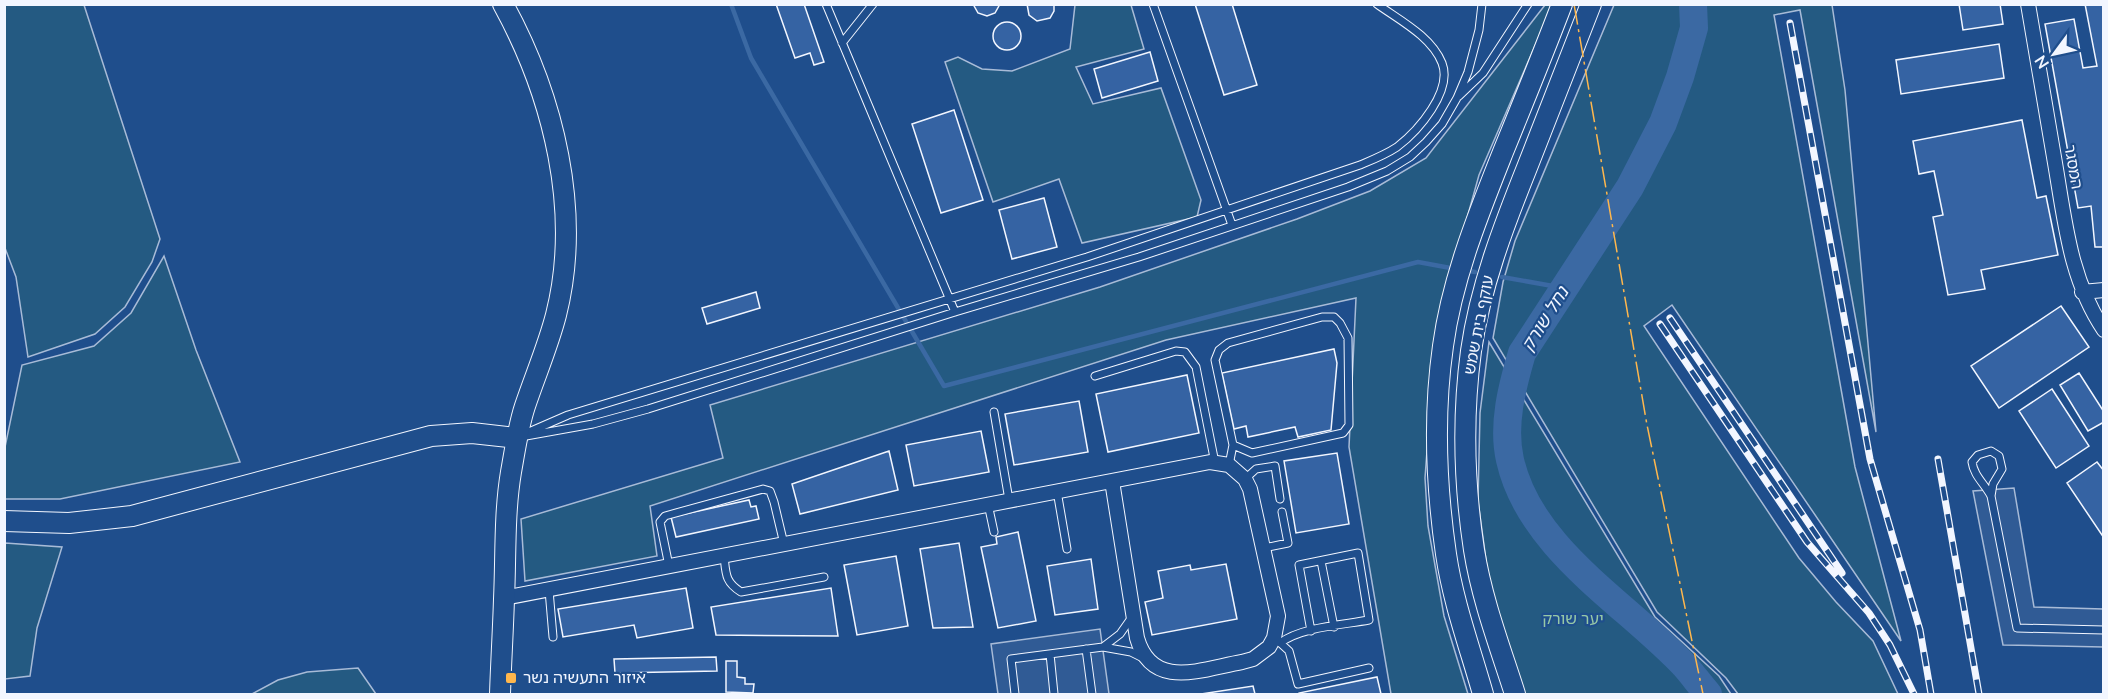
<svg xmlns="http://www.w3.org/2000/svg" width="2108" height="699" font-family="'Nunito Sans','Noto Sans Hebrew',sans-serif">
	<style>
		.green { fill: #245a82; stroke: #a8bbd7; stroke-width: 1.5 }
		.parking { fill: #305b95; stroke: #a8bbd7; stroke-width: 1.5 }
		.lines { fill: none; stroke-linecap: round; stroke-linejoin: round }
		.stream { stroke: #3b69a3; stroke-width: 4.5 }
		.river { stroke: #3b69a3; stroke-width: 28 }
		.building { fill: #3563a3; stroke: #f2f6ff; stroke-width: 1.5 }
		.lane-casing { stroke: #f2f6ff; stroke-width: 9 }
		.street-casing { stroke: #f2f6ff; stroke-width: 16 }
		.secondary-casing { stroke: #f2f6ff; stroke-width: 22 }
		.lane { stroke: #1f4e8c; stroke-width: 7 }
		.street { stroke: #1f4e8c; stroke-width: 14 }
		.secondary { stroke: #1f4e8c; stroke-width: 20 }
		.rail-casing { stroke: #f2f6ff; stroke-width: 7 }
		.rail { stroke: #1f4e8c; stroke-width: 4.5; stroke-dasharray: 14; stroke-linecap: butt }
		.power { stroke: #ffb74d; stroke-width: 1.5; stroke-dasharray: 21 4.5 3 4.5; stroke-linecap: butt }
		.poi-dot { fill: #ffb74d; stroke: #1f4e8c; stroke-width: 2 }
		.labels { text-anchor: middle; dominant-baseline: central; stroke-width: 4.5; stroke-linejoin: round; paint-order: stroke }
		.street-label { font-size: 16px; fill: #f2f6ff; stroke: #1f4e8c }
		.park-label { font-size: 16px; fill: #97c8a6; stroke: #1f4e8c }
		.poi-label { font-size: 16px; fill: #f2f6ff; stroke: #1f4e8c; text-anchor: start }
		.water-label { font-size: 18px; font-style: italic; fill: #f2f6ff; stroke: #1f4e8c }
	</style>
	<rect width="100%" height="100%" fill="#1f4e8c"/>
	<path class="green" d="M 5,4 L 84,5 L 160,239 L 152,262 L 125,307 L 95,334 L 28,357 L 16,277 L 5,248 Z
		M 1075,5 L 1131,5 L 1144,49 L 1076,67 L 1093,104 L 1161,88 L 1201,200 L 1197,217 L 1082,243 L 1059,179 L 993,202 L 945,62 L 958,57 L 982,69 L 1012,71 L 1070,49 Z
		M 1545,5 L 1550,5 L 1551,9 L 1479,175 L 1447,290 L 1432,384 L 1425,478 L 1428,526 L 1444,616 L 1468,694 L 1391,694 L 1349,447 L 1356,298 L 1166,340 L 650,506 L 657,556 L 525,581 L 521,519 L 723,458 L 710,405 L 1100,287 L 1297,219 L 1370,191 L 1426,158 Z
		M 1614,5 L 1832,5 L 1845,90 L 1876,432 L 1800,10 L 1774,15 L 1855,467 L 1901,641 L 1672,305 L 1644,326 L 1799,558 L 1836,602 L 1873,641 L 1898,694 L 1738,694 L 1726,678 L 1657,612 L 1493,338 L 1503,282 L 1515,241 Z
		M 164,256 L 196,350 L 240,462 L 60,499 L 5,499 L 5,447 L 22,365 L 94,346 L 131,313 Z
		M 1489,342 L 1655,617 L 1719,676 L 1731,694 L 1525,694 L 1492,604 L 1478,501 L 1480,413 Z
		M 5,543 L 62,547 L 37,628 L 30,676 L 5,679 Z
		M 358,668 L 376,694 L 252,694 L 278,680 L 307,672 Z"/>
	<path class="parking" d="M 2014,488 L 2034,607 L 2103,609 L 2103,647 L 2003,645 L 1973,491 Z
		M 1100,629 L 1109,694 L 998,694 L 991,644 Z"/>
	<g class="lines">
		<path class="stream" d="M 731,4 L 751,58 L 944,386 L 1418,262 L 1456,269
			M 1464,270 L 1475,272
			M 1502,277 L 1564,288"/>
		<path class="river" d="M 1693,4 L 1694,28 L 1680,77 L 1663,123 L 1630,187 L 1522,353 C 1512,387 1502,425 1510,460 C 1530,549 1626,603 1685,666 C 1693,675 1700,685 1708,694"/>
	</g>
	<path class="building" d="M 776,4 L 804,4 L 824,62 L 814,65 L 810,53 L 795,58 Z
		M 973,4 L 1000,4 L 995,13 L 987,16 L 978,13 Z
		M 1027,4 L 1054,4 L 1054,11 L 1050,18 L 1037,21 L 1029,15 Z
		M 1195,4 L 1232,4 L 1257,85 L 1224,95 Z
		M 1959,4 L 2000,4 L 2003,24 L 1963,30 Z
		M 2085,4 L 2104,4 L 2104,247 L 2095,247 L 2091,206 L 2078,208 L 2045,24 L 2074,19 L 2083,68 L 2097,66 Z
		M993 36a14 14 0 1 1 28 0a14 14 0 1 1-28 0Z
		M 1999,44 L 2004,78 L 1901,94 L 1896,60 Z
		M 1150,52 L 1158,81 L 1102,98 L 1094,69 Z
		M 954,110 L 983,200 L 941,213 L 912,124 Z
		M 2022,120 L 2037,198 L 2046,196 L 2058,255 L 1981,270 L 1985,289 L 1948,295 L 1933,217 L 1943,215 L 1934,171 L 1919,174 L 1913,141 Z
		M 1044,198 L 1057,247 L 1012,259 L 999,210 Z
		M 756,292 L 760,308 L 707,324 L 702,308 Z
		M 2061,306 L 2089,347 L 1999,408 L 1971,366 Z
		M 1334,349 L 1337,363 L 1331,430 L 1298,437 L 1295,427 L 1248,437 L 1246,426 L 1234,429 L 1222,373 Z
		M 2079,373 L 2104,412 L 2104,422 L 2088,431 L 2060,385 Z
		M 1187,375 L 1199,433 L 1108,452 L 1096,394 Z
		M 2052,389 L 2089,446 L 2056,468 L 2019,411 Z
		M 1079,401 L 1088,452 L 1014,465 L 1005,414 Z
		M 981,431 L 989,472 L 914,486 L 906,445 Z
		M 889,451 L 898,490 L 800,514 L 792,484 Z
		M 1337,453 L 1349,524 L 1296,533 L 1284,461 Z
		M 2097,462 L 2104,471 L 2104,538 L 2067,483 Z
		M 749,500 L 751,507 L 756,506 L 759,519 L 676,537 L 671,517 Z
		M 1018,532 L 1036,621 L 998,628 L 981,547 L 997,544 L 996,537 Z
		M 959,543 L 973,627 L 933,628 L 920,549 Z
		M 896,556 L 908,626 L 857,635 L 844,565 Z
		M 1091,559 L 1098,609 L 1055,615 L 1047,566 Z
		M 1226,564 L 1237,619 L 1152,635 L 1145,602 L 1163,598 L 1158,571 L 1190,565 L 1191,570 Z
		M 686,588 L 693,628 L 637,638 L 634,625 L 563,637 L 558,609 Z
		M 831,588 L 838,636 L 716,635 L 711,607 Z
		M 716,657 L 717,671 L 615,673 L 614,659 Z
		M 726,661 L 737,661 L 737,677 L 745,678 L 745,684 L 754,684 L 753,693 L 726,692 Z
		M 1377,677 L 1381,694 L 1299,694 L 1299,693 Z
		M 1253,686 L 1255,694 L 1201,694 Z"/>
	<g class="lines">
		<g class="lane-casing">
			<path id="lane" d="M 826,4 L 955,312
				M 1153,4 L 1232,225
				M 842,43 L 873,4
				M 1459,96 L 1483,73 L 1528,4
				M 1322,317 L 1334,317 L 1340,323 L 1348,338 L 1349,425 L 1343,433 L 1252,453 L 1233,445 L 1215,360 L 1219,350 L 1228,343 Z
				M 1095,376 L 1176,351 L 1185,352 L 1196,367 L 1215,463
				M 994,412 L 1009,500
				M 522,435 L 568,415 L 1087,257 L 1360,165 C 1372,160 1385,155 1397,147 C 1418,131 1453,91 1442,63 C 1431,36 1399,20 1377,4
				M 526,436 L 593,424 L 648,409 L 955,312 L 1139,257 L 1348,187 L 1387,171 L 1410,157 L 1426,142 L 1442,124 L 1457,98 L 1468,72 L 1479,30 L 1482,4
				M 1229,465 L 1233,445
				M 1245,479 L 1256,469 L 1275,466 L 1280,499
				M 1057,491 L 1067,549
				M 1991,496 L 1993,484 L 2002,469 L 1999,456 L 1991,451 L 1978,455 L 1972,462 C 1974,476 1984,483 1991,496 L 2017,628 L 2104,630
				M 988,504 L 994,532
				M 1264,548 L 1288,543 L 1282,512
				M 724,556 C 726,574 725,582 741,592 L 824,577
				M 1321,561 L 1334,627
				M 669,566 L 660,522 L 665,516 L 763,489 L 770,491 L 774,502 L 784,544
				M 549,590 L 553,637
				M 1277,640 L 1289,651 L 1298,684 L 1369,668
				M 1280,643 C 1301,627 1342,625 1369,620 L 1358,553 L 1299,565 L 1311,631
				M 1103,647 L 1120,634 L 1132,617
				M 1086,649 L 1092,694
				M 1050,654 L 1054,694
				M 1015,694 L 1011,659 L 1103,647 L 1131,652 L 1143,658"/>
		</g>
		<g class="street-casing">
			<path id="street" d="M 2028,4 C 2037,57 2046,110 2055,163 C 2065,221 2070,280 2104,330
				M 2082,292 L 2104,290
				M 504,598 L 1210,462 L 1229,465 L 1245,479 L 1250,489 L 1278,616 L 1274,638 L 1269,647 L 1253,659 L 1242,662 C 1202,669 1152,691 1137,638 L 1112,481"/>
		</g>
		<g class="secondary-casing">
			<path id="secondary" d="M 4,521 L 69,523 L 132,516 L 431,436 L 472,433 L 517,438
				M 500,694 C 501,663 503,631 504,599 C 506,557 504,514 511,472 C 515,450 518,427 525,406 C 535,376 548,346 556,315 C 582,212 554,97 503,4
				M 1483,694 C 1470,648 1453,602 1446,554 C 1436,485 1433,416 1443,346 C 1452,279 1478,215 1503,152 C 1523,103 1543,54 1562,4
				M 1515,694 C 1500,647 1482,600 1474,550 C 1464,484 1462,418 1471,351 C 1480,287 1504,225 1528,165 C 1549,112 1570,58 1591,4"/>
		</g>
		<use href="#lane" class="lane"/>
		<use href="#street" class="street"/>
		<use href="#secondary" class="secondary"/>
		<g class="rail-casing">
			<path id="rail" d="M 1790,23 L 1870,459 L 1920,630 L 1931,694
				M 1670,318 L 1842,573
				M 1660,324 L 1807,542 L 1869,613 L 1890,645 L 1914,694
				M 1938,459 L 1979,694"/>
		</g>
		<use href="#rail" class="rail"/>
		<path class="power" d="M 1574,4 L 1647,425 L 1703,694"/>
	</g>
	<rect class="poi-dot" x="505" y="672" width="12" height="12" rx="3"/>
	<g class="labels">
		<g class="street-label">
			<text transform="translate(2073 167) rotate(80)">המסגר</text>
			<text transform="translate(1479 325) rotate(-79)">עוקף בית שמש</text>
		</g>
		<g class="park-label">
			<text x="1573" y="619">יער שורק</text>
		</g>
		<g class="poi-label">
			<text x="523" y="678">איזור התעשיה נשר</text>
		</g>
		<g class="water-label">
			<text transform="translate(1545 319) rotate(-58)">נחל שורק</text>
		</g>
	</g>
	<rect width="2108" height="699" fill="none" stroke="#f2f6ff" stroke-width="12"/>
	<g transform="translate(2054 54) rotate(237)" stroke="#1f4e8c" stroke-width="4.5" paint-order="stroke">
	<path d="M0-4.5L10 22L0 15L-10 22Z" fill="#f2f6ff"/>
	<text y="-9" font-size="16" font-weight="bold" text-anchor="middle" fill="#f2f6ff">N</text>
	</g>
</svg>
